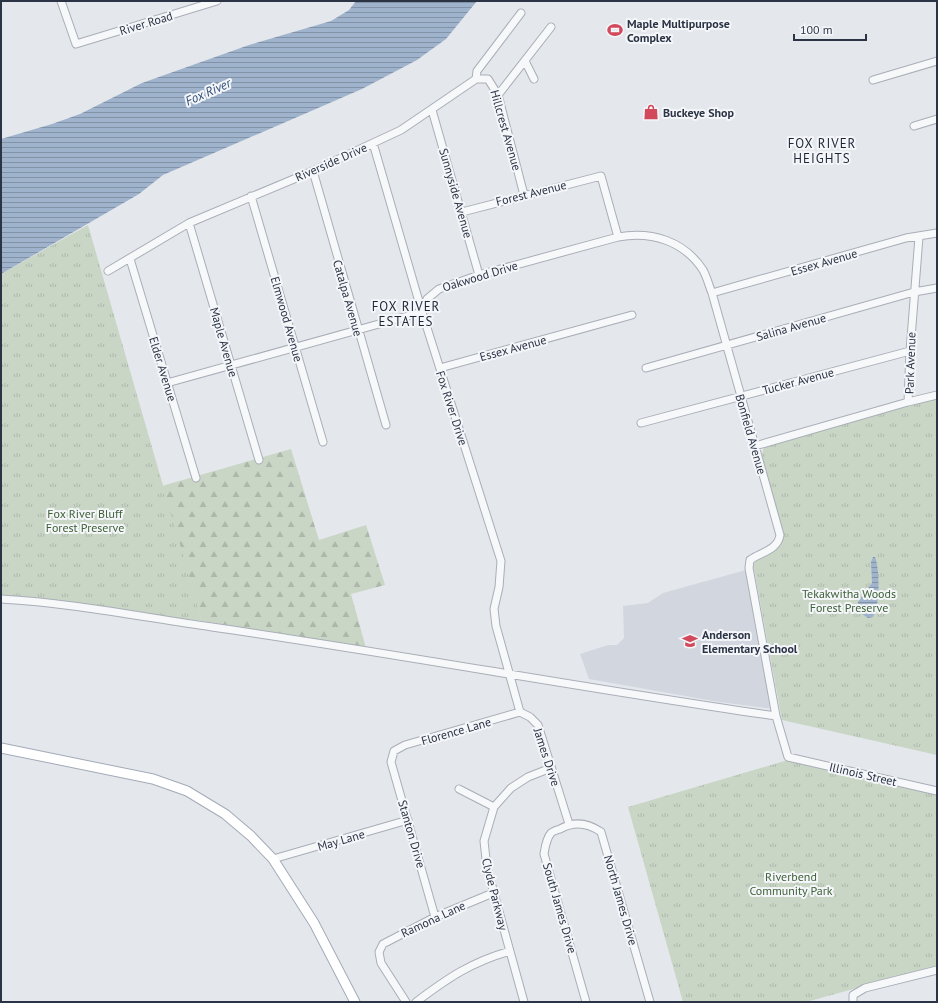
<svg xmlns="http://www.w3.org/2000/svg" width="938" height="1003" font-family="'PT Sans',sans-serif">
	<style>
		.built { fill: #d2d6de }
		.forest { fill: url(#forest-firs) }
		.park { fill: url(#park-tufts) }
		.water { fill: url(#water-rules) }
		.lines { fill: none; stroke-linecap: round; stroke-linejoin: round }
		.minor-casing { stroke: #a9aeb7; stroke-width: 9 }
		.major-casing { stroke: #a3abb8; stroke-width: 11 }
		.minor { stroke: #f7f8fa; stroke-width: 7 }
		.major { stroke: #fff; stroke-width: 9 }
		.labels { text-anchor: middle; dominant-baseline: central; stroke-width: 4; stroke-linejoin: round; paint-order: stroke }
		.street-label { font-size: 12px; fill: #2b3445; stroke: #f4f6f9 }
		.poi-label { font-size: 12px; font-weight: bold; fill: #2b3445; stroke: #f4f6f9; text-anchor: start }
		.park-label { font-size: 12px; fill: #3f6138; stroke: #f4f6f9 }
		.water-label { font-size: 13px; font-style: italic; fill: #34527a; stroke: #f4f6f9 }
		.neighbourhood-label { font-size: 13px; letter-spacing: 1px; fill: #1d2536; stroke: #f4f6f9 }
	</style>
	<defs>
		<pattern id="forest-firs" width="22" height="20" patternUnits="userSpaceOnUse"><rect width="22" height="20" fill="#c9d6c5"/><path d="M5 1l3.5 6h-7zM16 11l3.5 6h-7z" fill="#adb8ab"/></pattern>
		<pattern id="park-tufts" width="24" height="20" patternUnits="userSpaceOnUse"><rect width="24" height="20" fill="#c9d6c5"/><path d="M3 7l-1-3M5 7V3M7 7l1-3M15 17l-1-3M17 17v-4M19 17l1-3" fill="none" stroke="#adb8ab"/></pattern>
		<pattern id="water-rules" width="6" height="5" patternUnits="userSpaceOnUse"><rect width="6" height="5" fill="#9fb4cc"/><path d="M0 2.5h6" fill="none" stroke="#8293a7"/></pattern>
	</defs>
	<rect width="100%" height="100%" fill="#e4e7ec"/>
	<path class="built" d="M 746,570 L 773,709 L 719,702 L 589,679 L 580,654 L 608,645 L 617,645 L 624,638 L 623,606 L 648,603 L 663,593 Z"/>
	<path class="forest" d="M 291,449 L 319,540 L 366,525 L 385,585 L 351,594 L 366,648 L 202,621 L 162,486 Z"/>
	<path class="park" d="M 88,225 L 202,621 L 1,595 L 1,274 Z
		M 937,398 L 937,755 L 782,720 L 753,564 C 762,551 782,553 783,534 L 761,457 L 764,447 Z
		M 788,760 L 937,793 L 937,966 L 806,1002 L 683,1002 L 628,807 Z"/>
	<path class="water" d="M 356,1 L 477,1 L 446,39 L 417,60 L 362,89 L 163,175 L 139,194 L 1,274 L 1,139 L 52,124 L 80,114 L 142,83 L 249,45 L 331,21 L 349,10 Z
		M 873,557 L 875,557 C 880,569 880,606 873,617 L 868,618 L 859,612 L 858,602 L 872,583 L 871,562 Z"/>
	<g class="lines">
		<g class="minor-casing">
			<path id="minor" d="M 61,1 L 76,44 L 217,1
				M 525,61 L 534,79
				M 476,79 L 488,79 L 498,95 L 524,195
				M 873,80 L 937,61
				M 498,95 L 551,27
				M 432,110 L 479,275
				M 914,126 L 937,119
				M 373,143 L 422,312 L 501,561 L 499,587 L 494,609 L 496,626 L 520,712 L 530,717 L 538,725 L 569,824
				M 313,171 L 386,425
				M 251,196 L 323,442
				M 462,212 L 601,176 L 618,237
				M 189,223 L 259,460
				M 130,259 L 196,478
				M 108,271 L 189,223 L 313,171 L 401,130 L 476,79 L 477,71 L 521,13
				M 712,293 L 906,238 L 937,233
				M 440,368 L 632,315
				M 646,368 L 914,292 L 937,288
				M 167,383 L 422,312 L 427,299 L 439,289 L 479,275 L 618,237 C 652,231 684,241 703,270 C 707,277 709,286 712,293 L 780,535 C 778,550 761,552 750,560 L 749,568 L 776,716 L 788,757 L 937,791
				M 908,402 L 937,395
				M 641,423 L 910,351
				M 755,446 L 908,402 L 910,351 L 919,237
				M 1,599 C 72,603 142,617 212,627 C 400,654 587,689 776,716
				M 459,789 L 494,807
				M 273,859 L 408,820
				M 435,917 L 391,762 L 394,751 L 405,745 L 520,712
				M 406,1002 L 381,963 L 379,952 L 383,944 L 435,917 L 493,893
				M 416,1002 C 448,978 471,962 510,951
				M 524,1002 L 487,868 L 484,841 L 494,807 L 511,788 L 528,777 L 551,768
				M 586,1002 L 544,854 C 545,848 546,839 551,833 C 553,831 557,830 560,829 C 574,821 588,823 601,832 L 650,1002
				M 853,1002 L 853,995 L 865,988 L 937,970"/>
		</g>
		<g class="major-casing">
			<path id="major" d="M 1,748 L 153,779 L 187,791 L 225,814 L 251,836 L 273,859 L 314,923 L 355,1002"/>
		</g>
		<use href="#minor" class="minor"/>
		<use href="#major" class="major"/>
	</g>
	<defs>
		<g id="stadium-bare" transform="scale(1.2)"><path d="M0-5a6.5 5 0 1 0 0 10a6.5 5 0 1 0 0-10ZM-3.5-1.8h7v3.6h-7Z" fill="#d1495b" stroke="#f4f6f9" stroke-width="2.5" paint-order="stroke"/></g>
		<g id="shop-bare" transform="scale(1.2)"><path d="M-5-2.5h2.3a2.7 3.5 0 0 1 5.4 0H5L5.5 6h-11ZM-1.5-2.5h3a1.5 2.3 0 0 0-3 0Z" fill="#d1495b" stroke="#f4f6f9" stroke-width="2.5" paint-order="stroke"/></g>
		<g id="school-bare" transform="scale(1.2)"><path d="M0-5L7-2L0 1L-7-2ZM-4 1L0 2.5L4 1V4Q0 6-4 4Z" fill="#d1495b" stroke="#f4f6f9" stroke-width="2.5" paint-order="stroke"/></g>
	</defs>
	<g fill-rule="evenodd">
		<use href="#stadium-bare" x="615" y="30"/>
		<use href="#shop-bare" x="651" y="112"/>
		<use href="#school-bare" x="690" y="641"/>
	</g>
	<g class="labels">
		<g class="street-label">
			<text transform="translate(146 23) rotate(-17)">River Road</text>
			<text transform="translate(506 130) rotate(74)">Hillcrest Avenue</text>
			<text transform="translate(331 162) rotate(-24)">Riverside Drive</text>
			<text transform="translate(456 193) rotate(74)">Sunnyside Avenue</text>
			<text transform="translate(531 193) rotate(-14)">Forest Avenue</text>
			<text transform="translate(824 262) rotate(-16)">Essex Avenue</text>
			<text transform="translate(480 276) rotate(-17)">Oakwood Drive</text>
			<text transform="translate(348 298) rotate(74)">Catalpa Avenue</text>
			<text transform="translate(287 319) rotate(74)">Elmwood Avenue</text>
			<text transform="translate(791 327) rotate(-16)">Salina Avenue</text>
			<text transform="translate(224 342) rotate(74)">Maple Avenue</text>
			<text transform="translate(513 348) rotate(-15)">Essex Avenue</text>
			<text transform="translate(910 363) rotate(-88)">Park Avenue</text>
			<text transform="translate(163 369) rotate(73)">Elder Avenue</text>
			<text transform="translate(798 381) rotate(-15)">Tucker Avenue</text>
			<text transform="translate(452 408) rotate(72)">Fox River Drive</text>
			<text transform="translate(751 434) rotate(74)">Bonfield Avenue</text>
			<text transform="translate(456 731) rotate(-16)">Florence Lane</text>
			<text transform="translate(547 757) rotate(72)">James Drive</text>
			<text transform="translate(863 774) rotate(13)">Illinois Street</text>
			<text transform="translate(412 834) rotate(74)">Stanton Drive</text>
			<text transform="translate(341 840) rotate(-16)">May Lane</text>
			<text transform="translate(495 894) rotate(76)">Clyde Parkway</text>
			<text transform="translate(621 900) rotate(74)">North James Drive</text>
			<text transform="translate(560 908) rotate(74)">South James Drive</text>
			<text transform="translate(433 919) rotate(-25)">Ramona Lane</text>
		</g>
		<g class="poi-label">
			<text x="627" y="23">Maple Multipurpose<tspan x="627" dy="14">Complex</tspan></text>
			<text x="663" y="112">Buckeye Shop</text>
			<text x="702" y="634">Anderson<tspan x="702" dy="14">Elementary School</tspan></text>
		</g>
		<g class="park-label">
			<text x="85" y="513">Fox River Bluff<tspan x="85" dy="14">Forest Preserve</tspan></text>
			<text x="849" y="593">Tekakwitha Woods<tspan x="849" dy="14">Forest Preserve</tspan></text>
			<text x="791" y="876">Riverbend<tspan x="791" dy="14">Community Park</tspan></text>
		</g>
		<g class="water-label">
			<text transform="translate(208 92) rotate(-24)">Fox River</text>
		</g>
		<g class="neighbourhood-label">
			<text x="822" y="143">FOX RIVER<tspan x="822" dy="15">HEIGHTS</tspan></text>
			<text x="406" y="306">FOX RIVER<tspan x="406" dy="15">ESTATES</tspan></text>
		</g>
	</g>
	<rect width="938" height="1003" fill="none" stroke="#2b3445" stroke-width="4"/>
	<path d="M794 34v6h72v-6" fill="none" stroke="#2b3445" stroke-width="2"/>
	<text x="800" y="34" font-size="12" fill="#2b3445" stroke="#f4f6f9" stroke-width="3" paint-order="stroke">100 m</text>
</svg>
